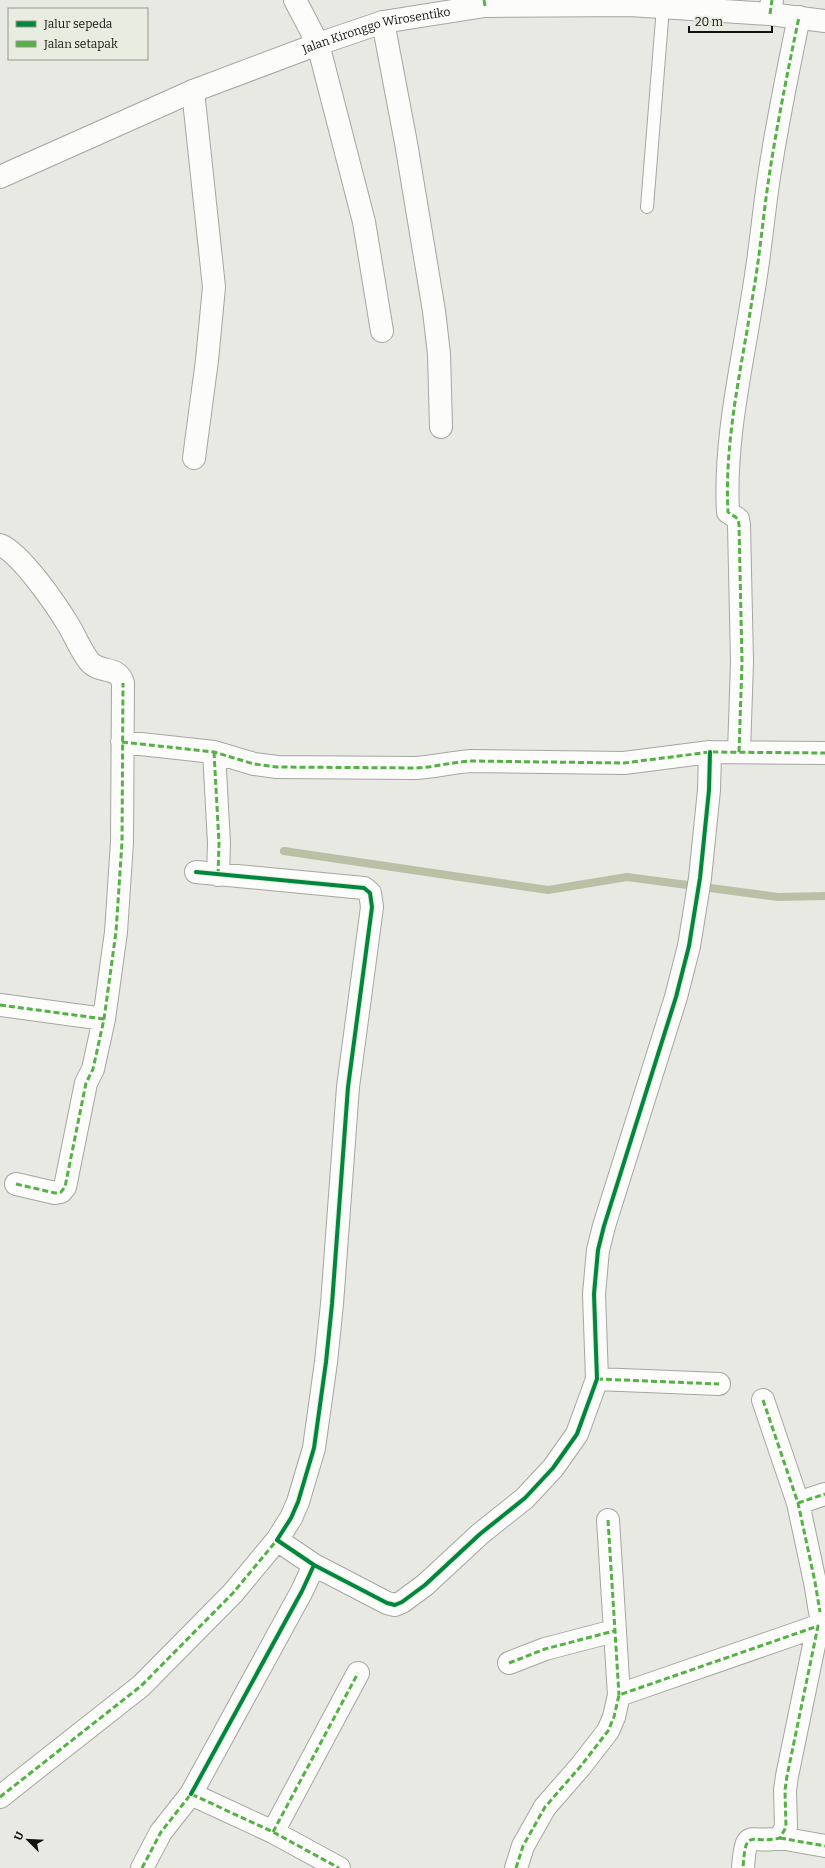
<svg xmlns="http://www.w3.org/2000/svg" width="825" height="1868" font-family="Bitter,serif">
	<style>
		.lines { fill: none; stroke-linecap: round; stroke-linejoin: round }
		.stream { stroke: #bac0a6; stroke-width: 8 }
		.lane-casing { stroke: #a5a6a2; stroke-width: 14 }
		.street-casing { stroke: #a5a6a2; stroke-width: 24 }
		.secondary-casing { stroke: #a5a6a2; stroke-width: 24 }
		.lane { stroke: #fcfcfb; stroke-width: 12 }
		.street { stroke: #fcfcfb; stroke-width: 22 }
		.secondary { stroke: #fcfcfb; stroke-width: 22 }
		.quiet { stroke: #54b144; stroke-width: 3; stroke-dasharray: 6 3; stroke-linecap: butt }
		.cycleway-casing { stroke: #e9ece0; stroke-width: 6 }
		.cycleway { stroke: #00873e; stroke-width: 4 }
		.labels { text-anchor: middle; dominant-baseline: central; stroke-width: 4; stroke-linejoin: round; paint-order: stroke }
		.street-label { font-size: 12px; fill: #11120e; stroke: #e9ece0 }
	</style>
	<rect width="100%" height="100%" fill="#e8e9e3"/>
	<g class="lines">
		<path class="stream" d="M 284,851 L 548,890 L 627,877 L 778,897 L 825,896"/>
		<g class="lane-casing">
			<path id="lane" d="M 647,207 L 663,7"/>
		</g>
		<g class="street-casing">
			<path id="street" d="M 295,0 L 318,44 L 364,222 L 382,331
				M 770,14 L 772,0
				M 383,22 L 406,143 L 434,311 L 439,354 L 441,427
				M 193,91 L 214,287 L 207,360 L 194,458
				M 0,545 C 21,553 57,606 69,626 C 76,638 81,651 89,661 C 99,674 118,665 123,683 L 122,842 L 116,932 L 104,1019 L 93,1069 L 86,1083 L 65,1187 L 61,1192 L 55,1193 L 16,1184
				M 122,742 L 214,752 L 254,764 L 277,767 L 416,768 C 435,767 453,762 471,761 L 624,763 L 710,752 L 825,753
				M 214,752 L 219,843 L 218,875
				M 739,752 L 742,662 L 739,525 L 738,519 L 728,512 C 724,440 742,366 753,294 C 760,255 763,216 769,177 C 777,124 788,70 799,17
				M 0,1005 L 104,1019
				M 597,1379 L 719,1384
				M 763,1400 L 798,1503 L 815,1582 L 820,1612
				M 798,1503 L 825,1494
				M 608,1520 L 619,1695
				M 314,1565 L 387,1603 L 395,1605 L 402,1602 L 425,1585 L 480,1534 L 525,1498 L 553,1468 L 577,1434 L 597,1379 L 594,1294 L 598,1250 L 604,1226 L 676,997 L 689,946 L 700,878 L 709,790 L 710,752
				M 509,1663 L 545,1649 L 614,1631
				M 191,1794 L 302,1591 L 314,1565 L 277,1540 L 291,1518 L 298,1502 L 314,1448 L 326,1362 L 332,1304 L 348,1087 L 372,907 L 370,893 L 364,888 L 196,872
				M 0,1797 L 141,1686 L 233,1593 L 277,1540
				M 273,1832 L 358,1673
				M 780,1838 L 825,1846
				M 142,1868 L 161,1832 L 191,1794 L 273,1832 L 339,1868
				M 516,1868 L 523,1846 L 545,1807 L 580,1767 L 608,1731 L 614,1717 L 619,1695 L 818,1626 L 787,1776 L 785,1790 L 786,1827 L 780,1838 C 750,1845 746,1825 743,1868"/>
		</g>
		<g class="secondary-casing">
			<g id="secondary">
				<path id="s1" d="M 0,177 L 193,91 L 318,44 L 383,22 L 485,6 L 630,5 L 770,14 L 825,21"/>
			</g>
		</g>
		<use href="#lane" class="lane"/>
		<use href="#street" class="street"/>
		<use href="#secondary" class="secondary"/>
		<path class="quiet" d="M 484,0 L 485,6
			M 770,14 L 772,0
			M 122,742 L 214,752 L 254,764 L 277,767 L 416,768 C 435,767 453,762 471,761 L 624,763 L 710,752 L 825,753
			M 214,752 L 219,843 L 218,875
			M 739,752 L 742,662 L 739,525 L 738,519 L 728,512 C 724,440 742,366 753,294 C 760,255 763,216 769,177 C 777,124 788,70 799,17
			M 0,1005 L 104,1019
			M 16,1184 L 55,1193 L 61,1192 L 65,1187 L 86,1083 L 93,1069 L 104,1019 L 116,932 L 122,842 L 123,683
			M 597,1379 L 719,1384
			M 763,1400 L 798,1503 L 815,1582 L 820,1612
			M 798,1503 L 825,1494
			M 608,1520 L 619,1695
			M 509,1663 L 545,1649 L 614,1631
			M 0,1797 L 141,1686 L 233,1593 L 277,1540
			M 273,1832 L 358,1673
			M 780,1838 L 825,1846
			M 142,1868 L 161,1832 L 191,1794 L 273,1832 L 339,1868
			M 516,1868 L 523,1846 L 545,1807 L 580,1767 L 608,1731 L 614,1717 L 619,1695 L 818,1626 L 787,1776 L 785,1790 L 786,1827 L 780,1838 C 750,1845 746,1825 743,1868"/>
		<g class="cycleway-casing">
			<path id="cycleway" d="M 314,1565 L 387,1603 L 395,1605 L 402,1602 L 425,1585 L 480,1534 L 525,1498 L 553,1468 L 577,1434 L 597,1379 L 594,1294 L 598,1250 L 604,1226 L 676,997 L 689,946 L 700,878 L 709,790 L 710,752
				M 191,1794 L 302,1591 L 314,1565 L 277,1540 L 291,1518 L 298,1502 L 314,1448 L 326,1362 L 332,1304 L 348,1087 L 372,907 L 370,893 L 364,888 L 196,872"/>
		</g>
		<use href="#cycleway" class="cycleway"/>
	</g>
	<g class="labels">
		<g class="street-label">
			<text stroke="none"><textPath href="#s1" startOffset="405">Jalan Kironggo Wirosentiko</textPath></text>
		</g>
	</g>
	<rect x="8" y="8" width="140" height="52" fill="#e9ece0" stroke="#93958c"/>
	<rect x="16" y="21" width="20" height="6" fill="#00873e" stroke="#93958c"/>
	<text x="44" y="28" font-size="12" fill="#11120e">Jalur sepeda</text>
	<rect x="16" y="41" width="20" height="6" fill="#54b144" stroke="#93958c"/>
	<text x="44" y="48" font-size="12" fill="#11120e">Jalan setapak</text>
	<g transform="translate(28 1840) rotate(294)" stroke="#e9ece0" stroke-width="3" paint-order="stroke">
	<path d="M0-3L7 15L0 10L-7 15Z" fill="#11120e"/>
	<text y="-6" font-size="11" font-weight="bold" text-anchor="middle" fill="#11120e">U</text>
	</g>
	<path d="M689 26v6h83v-6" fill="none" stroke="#11120e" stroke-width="2"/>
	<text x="695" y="26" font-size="12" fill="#11120e" stroke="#e9ece0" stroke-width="3" paint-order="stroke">20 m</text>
</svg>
